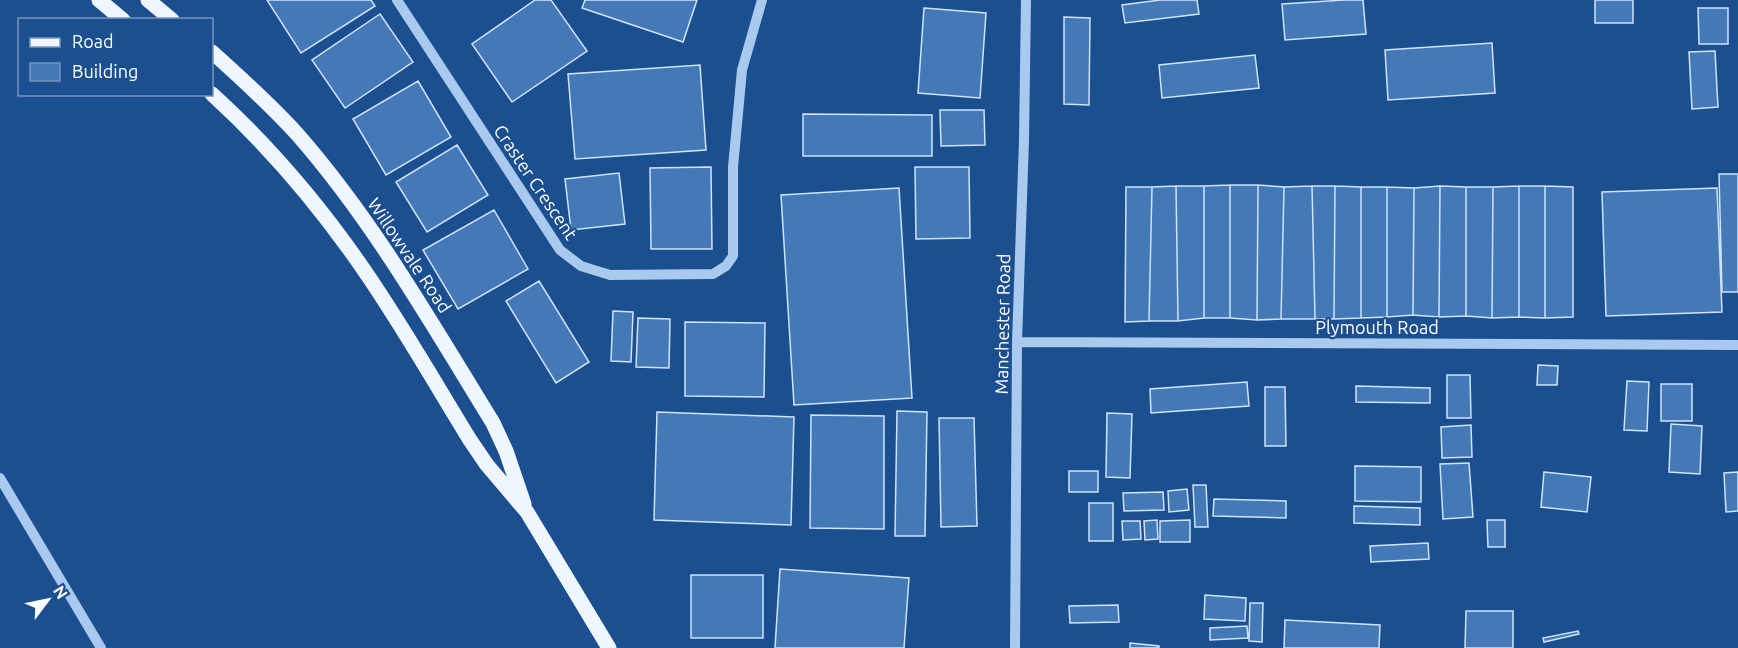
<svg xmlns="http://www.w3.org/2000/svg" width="1738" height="648" font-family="Ubuntu,sans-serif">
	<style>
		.building { fill: #4478b7; stroke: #cfe3fa; stroke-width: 1.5 }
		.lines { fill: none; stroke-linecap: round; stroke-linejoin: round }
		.minor { stroke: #a9c9ee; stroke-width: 10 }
		.major { stroke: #f0f6ff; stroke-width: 15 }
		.labels { text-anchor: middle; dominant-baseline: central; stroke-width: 4.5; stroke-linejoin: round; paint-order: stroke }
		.street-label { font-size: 18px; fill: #fff; stroke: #1b4f8f }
	</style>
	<rect width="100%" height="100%" fill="#1b4f8f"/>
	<path class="building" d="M 267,0 L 371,0 L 375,6 L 301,53 Z
		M 535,0 L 551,0 L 587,51 L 512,102 L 472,44 Z
		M 585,0 L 697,0 L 683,42 L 582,8 Z
		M 1160,0 L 1197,0 L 1199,14 L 1125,23 L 1122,5 Z
		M 1344,0 L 1363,0 L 1366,34 L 1285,40 L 1282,4 Z
		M 1595,0 L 1633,0 L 1633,23 L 1595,23 Z
		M 924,8 L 986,13 L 980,98 L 918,93 Z
		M 1698,8 L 1728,8 L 1728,44 L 1699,44 Z
		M 380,14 L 413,62 L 345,108 L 312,60 Z
		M 1064,17 L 1090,18 L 1089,105 L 1064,104 Z
		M 1492,43 L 1495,93 L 1388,100 L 1385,50 Z
		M 1715,51 L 1718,107 L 1692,109 L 1689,52 Z
		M 1255,55 L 1259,88 L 1162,98 L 1159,65 Z
		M 700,65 L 706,150 L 575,159 L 568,74 Z
		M 418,81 L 451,137 L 386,175 L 353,119 Z
		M 940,110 L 984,110 L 985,145 L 941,146 Z
		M 803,114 L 932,115 L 932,156 L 803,156 Z
		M 457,145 L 488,195 L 427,232 L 396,182 Z
		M 711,167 L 712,249 L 651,249 L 650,168 Z
		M 915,167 L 969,167 L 970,238 L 916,239 Z
		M 619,173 L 625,224 L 571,230 L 565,179 Z
		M 1719,174 L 1738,174 L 1738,292 L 1722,292 Z
		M 1230,185 L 1230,318 L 1204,318 L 1204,186 Z
		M 1230,185 L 1258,185 L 1257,320 L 1230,318 Z
		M 1258,185 L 1284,187 L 1281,319 L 1257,320 Z
		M 1176,186 L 1204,186 L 1204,318 L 1178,321 Z
		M 1176,186 L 1178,321 L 1149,321 L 1152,187 Z
		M 1312,186 L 1335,186 L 1334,319 L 1315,319 Z
		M 1312,186 L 1315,319 L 1281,319 L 1284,187 Z
		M 1335,186 L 1361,187 L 1361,318 L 1334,319 Z
		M 1440,186 L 1466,187 L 1466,316 L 1439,317 Z
		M 1440,186 L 1439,317 L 1413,315 L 1414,188 Z
		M 1519,186 L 1519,317 L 1492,318 L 1493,187 Z
		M 1519,186 L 1545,186 L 1545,318 L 1519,317 Z
		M 1545,186 L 1573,187 L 1573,317 L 1545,318 Z
		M 1126,187 L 1152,187 L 1149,321 L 1125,322 Z
		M 1361,187 L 1387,187 L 1387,317 L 1361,318 Z
		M 1387,187 L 1414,188 L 1413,315 L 1387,317 Z
		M 1466,187 L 1493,187 L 1492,318 L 1466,316 Z
		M 899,188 L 912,398 L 794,405 L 781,195 Z
		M 1717,188 L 1722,312 L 1606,316 L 1602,192 Z
		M 494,210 L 528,269 L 458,309 L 423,250 Z
		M 539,281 L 589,362 L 556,383 L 506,301 Z
		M 613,311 L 633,312 L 631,362 L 611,361 Z
		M 638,318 L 670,319 L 669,368 L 636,367 Z
		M 685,322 L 765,323 L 764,397 L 685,396 Z
		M 1538,365 L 1558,366 L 1557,385 L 1537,385 Z
		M 1447,375 L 1470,375 L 1471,418 L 1447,418 Z
		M 1627,381 L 1649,382 L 1647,431 L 1624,430 Z
		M 1247,382 L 1249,406 L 1151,413 L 1150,389 Z
		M 1661,384 L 1692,384 L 1692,421 L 1661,421 Z
		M 1356,386 L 1430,388 L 1430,403 L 1356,402 Z
		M 1265,387 L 1285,387 L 1286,446 L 1265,446 Z
		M 897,411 L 927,412 L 925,536 L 895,536 Z
		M 657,412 L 794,417 L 791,525 L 654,520 Z
		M 1107,413 L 1132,414 L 1130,478 L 1106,477 Z
		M 811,415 L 884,416 L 884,529 L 810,528 Z
		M 939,418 L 974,418 L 977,526 L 941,527 Z
		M 1671,424 L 1702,426 L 1700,474 L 1669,472 Z
		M 1471,425 L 1472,457 L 1442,458 L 1441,427 Z
		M 1469,463 L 1473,517 L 1443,519 L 1440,464 Z
		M 1355,466 L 1421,467 L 1421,502 L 1355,501 Z
		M 1069,471 L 1098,471 L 1098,492 L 1069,492 Z
		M 1544,472 L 1591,477 L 1587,512 L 1541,507 Z
		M 1738,472 L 1738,511 L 1726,512 L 1724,473 Z
		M 1193,485 L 1206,485 L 1208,527 L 1195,527 Z
		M 1187,489 L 1189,510 L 1169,512 L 1168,491 Z
		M 1163,492 L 1164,510 L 1124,511 L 1123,493 Z
		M 1214,499 L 1286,501 L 1286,518 L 1213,516 Z
		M 1089,503 L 1113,503 L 1113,541 L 1089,541 Z
		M 1354,506 L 1420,508 L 1420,525 L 1354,523 Z
		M 1157,520 L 1158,539 L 1145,540 L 1144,521 Z
		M 1190,520 L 1190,542 L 1160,542 L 1160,521 Z
		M 1487,520 L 1505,520 L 1505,547 L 1488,547 Z
		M 1122,521 L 1140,521 L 1141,539 L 1123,540 Z
		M 1428,543 L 1429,559 L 1371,562 L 1370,546 Z
		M 780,569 L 909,578 L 904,648 L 775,648 Z
		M 691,575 L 763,575 L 763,638 L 691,638 Z
		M 1205,595 L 1246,598 L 1245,621 L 1204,619 Z
		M 1250,603 L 1263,603 L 1262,642 L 1249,641 Z
		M 1118,605 L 1119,622 L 1070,623 L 1069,606 Z
		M 1466,611 L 1513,611 L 1513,648 L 1465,648 Z
		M 1285,620 L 1380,625 L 1379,648 L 1284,648 Z
		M 1247,626 L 1248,638 L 1210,640 L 1210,628 Z
		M 1578,631 L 1579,634 L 1544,642 L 1543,638 Z
		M 1130,643 L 1159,646 L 1159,648 L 1130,648 Z"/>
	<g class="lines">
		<path class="minor" d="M 397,0 L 560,250 L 581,266 L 610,275 L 713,274 L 726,266 L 733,256 L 733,167 L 742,70 L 762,0
			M 1017,342 L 1738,345
			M 0,478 L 101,648
			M 1015,648 L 1017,342 L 1024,140 L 1026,0"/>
		<path class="major" d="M 99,0 L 123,20
			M 148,0 L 172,20
			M 212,52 C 241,78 271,105 298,135 C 374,222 432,324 493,423 L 506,451 L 524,504
			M 212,94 C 269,146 320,206 364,270 C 402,325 435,383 470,440 L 487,465 L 527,512 L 609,648"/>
	</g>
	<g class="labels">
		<g class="street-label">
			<text transform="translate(536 182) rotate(56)">Craster Crescent</text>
			<text transform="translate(410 255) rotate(56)">Willowvale Road</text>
			<text transform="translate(1002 324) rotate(-89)">Manchester Road</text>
			<text x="1377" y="327">Plymouth Road</text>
		</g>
	</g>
	<rect x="18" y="18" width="195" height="78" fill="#1b4f8f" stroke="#7695bc" stroke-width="1.5"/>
	<rect x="30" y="38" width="30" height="9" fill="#f0f6ff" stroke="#7695bc" stroke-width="1.5"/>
	<text x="72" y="48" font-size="18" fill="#ffffff">Road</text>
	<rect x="30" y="63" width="30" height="18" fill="#4478b7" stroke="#7695bc" stroke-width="1.5"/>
	<text x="72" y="78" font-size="18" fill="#ffffff">Building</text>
	<g transform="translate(48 600) rotate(58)" stroke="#1b4f8f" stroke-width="4.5" paint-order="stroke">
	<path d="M0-4.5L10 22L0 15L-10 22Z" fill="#ffffff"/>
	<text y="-9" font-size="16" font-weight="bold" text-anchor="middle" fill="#ffffff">N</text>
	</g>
</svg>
